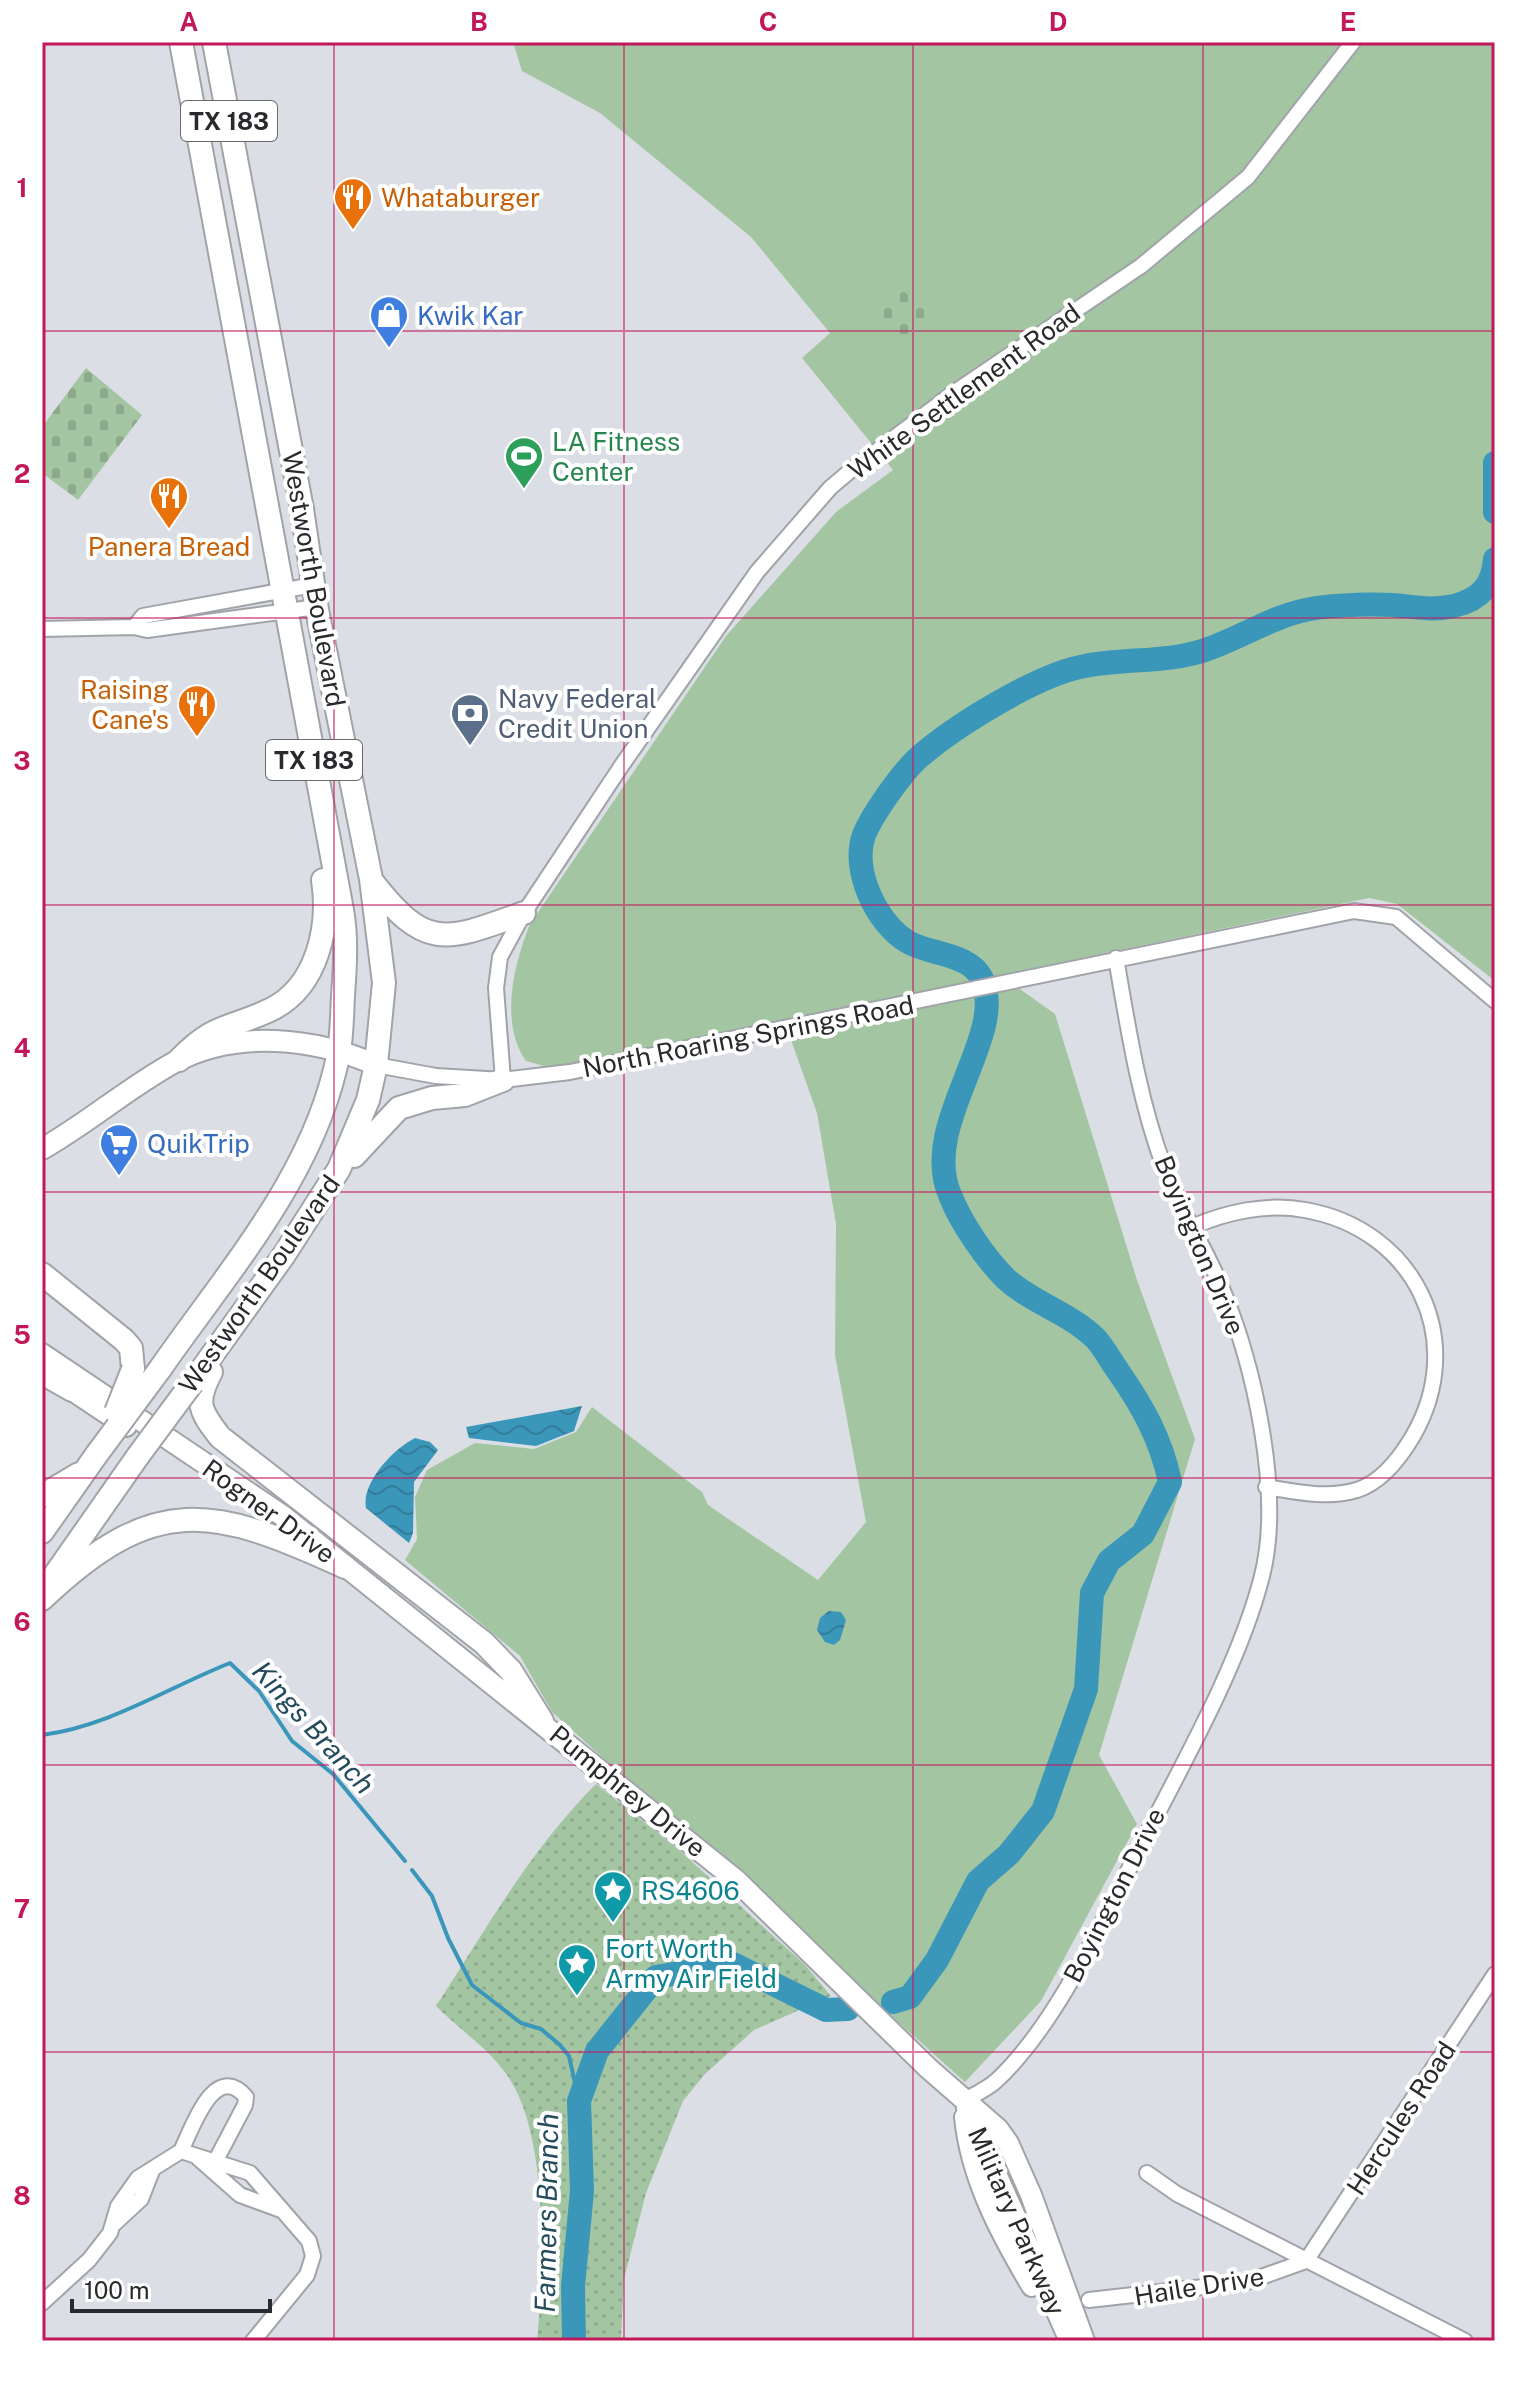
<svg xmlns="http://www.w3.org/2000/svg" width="1537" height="2383" font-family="'Public Sans',sans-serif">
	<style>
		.grass { fill: #a3c5a1 }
		.cemetery { fill: url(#cemetery-stones) }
		.park { fill: url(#park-dots) }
		.water { fill: url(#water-waves) }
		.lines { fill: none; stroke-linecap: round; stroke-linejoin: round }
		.stream { stroke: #3b97ba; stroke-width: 4 }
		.river { stroke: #3b97ba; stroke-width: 24 }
		.street-casing { stroke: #a0a4a9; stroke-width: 18 }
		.secondary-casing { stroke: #a0a4a9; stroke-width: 24 }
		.primary-casing { stroke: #a0a4a9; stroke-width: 26 }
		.street { stroke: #fff; stroke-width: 14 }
		.secondary { stroke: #fff; stroke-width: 20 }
		.primary { stroke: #fff; stroke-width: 22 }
		.primary-bridge-casing { stroke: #a0a4a9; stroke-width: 26; stroke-linecap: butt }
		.primary-bridge { stroke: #fff; stroke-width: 22 }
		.grid { fill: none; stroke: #c2185b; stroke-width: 2; stroke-opacity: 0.55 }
		.labels { text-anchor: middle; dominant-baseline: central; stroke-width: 8; stroke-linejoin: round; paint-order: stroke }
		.shield { fill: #fff; stroke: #696a6c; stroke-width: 2 }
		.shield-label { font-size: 24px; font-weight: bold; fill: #292a2d }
		.food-label { font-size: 26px; fill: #c56008; stroke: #fff; text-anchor: start }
		.shop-label { font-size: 26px; fill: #366cbe; stroke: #fff; text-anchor: start }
		.street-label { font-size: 26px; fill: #292a2d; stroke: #fff }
		.leisure-label { font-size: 26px; fill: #27864d; stroke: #fff; text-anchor: start }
		.service-label { font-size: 26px; fill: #4e5e75; stroke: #fff; text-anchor: start }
		.culture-label { font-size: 26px; fill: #0d838f; stroke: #fff; text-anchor: start }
		.water-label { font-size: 28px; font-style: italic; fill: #254c5c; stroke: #fff }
		.neatline { fill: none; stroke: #c2185b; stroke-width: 3 }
		.grid-label { font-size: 26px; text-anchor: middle; font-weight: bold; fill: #c2185b }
	</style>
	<defs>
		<pattern id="cemetery-stones" width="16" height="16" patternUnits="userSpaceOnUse" patternTransform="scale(2)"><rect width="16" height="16" fill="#a3c5a1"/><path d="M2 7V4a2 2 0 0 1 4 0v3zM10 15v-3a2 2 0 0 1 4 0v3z" fill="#8ca98b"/></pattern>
		<pattern id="park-dots" width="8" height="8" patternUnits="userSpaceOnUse" patternTransform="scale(2)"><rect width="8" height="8" fill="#a3c5a1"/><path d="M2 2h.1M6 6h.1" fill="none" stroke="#8ca98b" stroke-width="1.8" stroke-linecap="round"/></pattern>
		<pattern id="water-waves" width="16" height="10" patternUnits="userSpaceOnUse" patternTransform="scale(2)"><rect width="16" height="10" fill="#3b97ba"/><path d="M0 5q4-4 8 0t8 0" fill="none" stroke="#327b98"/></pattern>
	</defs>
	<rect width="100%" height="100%" fill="#dbdfe5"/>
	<path class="grass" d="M 513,42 L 1495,42 L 1495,981 L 1397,904 L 1369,898 L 1000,975 L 1055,1014 L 1137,1280 L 1195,1439 L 1099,1755 L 1137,1824 L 1041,2001 L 965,2082 L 552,1712 L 520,1656 L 405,1560 L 417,1539 L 415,1497 L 427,1470 L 475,1443 L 534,1449 L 576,1432 L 592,1407 L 702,1492 L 708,1505 L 818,1580 L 866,1522 L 835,1355 L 836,1224 L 817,1113 L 785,1023 L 555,1069 L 526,1061 C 499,1022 514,964 530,924 L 726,636 L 836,512 L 893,470 L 802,358 L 830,333 L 751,237 L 600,113 L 522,71 Z"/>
	<path class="cemetery" d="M 897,287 L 933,312 L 906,345 L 874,318 Z
		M 86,368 L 142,415 L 78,500 L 42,473 L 42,427 Z"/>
	<path class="park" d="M 596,1784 L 678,1849 L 804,1964 L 831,1996 L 754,2030 L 705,2074 L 683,2101 L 646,2193 L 624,2279 L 621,2341 L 537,2341 C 544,2270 549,2134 507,2075 C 489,2049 458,2028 436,2006 C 486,1929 530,1850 596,1784 Z"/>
	<path class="water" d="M 582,1406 L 574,1431 L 536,1446 L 469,1438 L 466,1427 Z
		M 415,1438 L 430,1442 L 438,1450 L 414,1482 L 413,1533 L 409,1543 L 366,1508 C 361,1483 393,1449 415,1438 Z
		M 829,1611 L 841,1612 L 846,1620 L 840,1640 L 834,1645 L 825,1642 L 817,1630 L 820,1618 Z"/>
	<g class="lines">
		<path class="stream" d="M 42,1735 C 110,1726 167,1688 230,1663 L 259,1691 L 292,1741 L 333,1774 L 405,1861
			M 412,1870 L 432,1896 L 448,1938 L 472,1985 L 521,2023 L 541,2029 L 560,2045 L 569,2056 L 579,2101"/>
		<path class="river" d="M 1495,463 L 1495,512
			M 893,2002 L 910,1997 L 937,1960 L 978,1881 L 1009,1854 L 1043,1811 L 1086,1689 L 1092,1593 L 1109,1561 L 1143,1534 L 1170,1482 C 1161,1439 1143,1407 1118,1371 C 1111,1361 1104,1348 1096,1339 C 1070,1313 1032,1303 1006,1279 C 985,1258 961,1223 950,1195 C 919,1125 1008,1036 982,979 C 970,953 930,955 908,942 C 877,924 851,870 864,835 C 872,815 901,774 917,759 C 953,727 1038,674 1085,666 C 1125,658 1170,663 1208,649 C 1245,636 1275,614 1316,608 C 1340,605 1368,604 1393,605 C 1415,607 1432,611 1454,606 C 1481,599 1493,585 1495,559
			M 574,2341 L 573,2286 L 582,2191 L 579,2101 L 597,2051 L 656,1977 L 733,1964 L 826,2010 L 848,2009"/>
		<g class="street-casing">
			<path id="street" d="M 313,585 L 143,616 L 134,627 L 147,630 L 317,607
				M 42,629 L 134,627
				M 376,1065 L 436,1076 L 503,1080 L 570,1072 L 1354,911 L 1396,917 L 1495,1001
				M 503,1080 L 496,988 L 500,957 L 524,913 L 622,765 L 757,572 L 830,488 L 850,471 L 952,394 L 1141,266 L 1248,177 L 1353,42
				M 1192,1227 C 1226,1212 1267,1203 1305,1210 C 1414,1229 1469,1339 1413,1436 C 1400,1458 1382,1482 1357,1490 C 1326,1499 1297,1492 1266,1487
				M 963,2101 C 974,2095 987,2089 996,2081 C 1055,2026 1099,1929 1135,1857 C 1178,1772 1239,1667 1262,1576 C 1283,1493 1254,1364 1221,1286 C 1204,1245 1179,1208 1164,1167 C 1139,1100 1128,1028 1116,958
				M 181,2151 C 192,2129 214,2060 246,2097 L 245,2105 L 216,2160
				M 198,2158 L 240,2195 L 281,2210
				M 1147,2173 L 1177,2194 L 1465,2341
				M 114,2224 L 141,2199 L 152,2171
				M 1089,2300 L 1247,2282 L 1306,2261 L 1495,1974
				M 42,2303 L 89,2260 L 110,2233 L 118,2206 L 138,2178 L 181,2151 L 250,2173 L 309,2241 L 313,2256 L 307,2275 L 253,2341"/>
		</g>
		<g class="secondary-casing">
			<path id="secondary" d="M 42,1149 C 88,1123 129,1087 175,1062 C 237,1029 315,1038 376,1065
				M 42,1354 L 283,1516 L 736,1880 L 928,2068 L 998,2129 L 1008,2143 L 1031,2195 L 1084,2341
				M 72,1390 L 126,1426
				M 967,2108 L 1070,2341
				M 965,2117 C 971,2178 1001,2234 1032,2286"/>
		</g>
		<g class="primary-casing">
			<path id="primary" d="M 371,880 C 426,952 446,941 524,913
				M 179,1060 C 215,1023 227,1030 270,1010 C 318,987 330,926 323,880
				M 354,1156 L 399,1108 L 432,1098 L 465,1095 L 503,1080
				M 42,1274 L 124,1340 L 131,1348 L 133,1369
				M 160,1369 C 228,1271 317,1172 339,1051 C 342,1033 342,1014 343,996 C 345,968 347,938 342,910 L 181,42
				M 211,1372 C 195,1402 199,1410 220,1437 L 484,1643 L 511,1671 L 542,1721
				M 42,1373 L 72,1390
				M 192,1383 L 284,1255 L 339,1169 L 368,1100 L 376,1065 L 384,983 L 371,879 L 317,610 L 302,509 L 214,42
				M 42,1496 L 79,1474
				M 42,1532 L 97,1454
				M 54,1576 L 138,1456
				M 42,1599 C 155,1492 212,1506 345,1567"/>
		</g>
		<use href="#street" class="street"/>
		<use href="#secondary" class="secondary"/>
		<use href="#primary" class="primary"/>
		<g class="primary-bridge-casing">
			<path id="primary-bridge" d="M 116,1412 L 133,1369
				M 97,1454 L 160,1369
				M 138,1456 L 192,1383"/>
		</g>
		<use href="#primary-bridge" class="primary-bridge"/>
	</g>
	<path class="grid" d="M 334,42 L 334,2341M 624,42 L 624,2341M 913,42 L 913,2341M 1203,42 L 1203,2341M 42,331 L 1495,331M 42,618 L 1495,618M 42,905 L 1495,905M 42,1192 L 1495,1192M 42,1478 L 1495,1478M 42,1765 L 1495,1765M 42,2052 L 1495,2052"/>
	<defs>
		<g id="restaurant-pin" transform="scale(2)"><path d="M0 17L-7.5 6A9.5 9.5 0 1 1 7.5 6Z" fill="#e8710a" stroke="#fff"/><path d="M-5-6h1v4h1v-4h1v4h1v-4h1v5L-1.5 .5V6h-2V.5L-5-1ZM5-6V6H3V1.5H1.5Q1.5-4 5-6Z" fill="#fff"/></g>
		<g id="shop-pin" transform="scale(2)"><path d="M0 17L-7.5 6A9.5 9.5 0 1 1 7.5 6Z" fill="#3f7fe0" stroke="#fff"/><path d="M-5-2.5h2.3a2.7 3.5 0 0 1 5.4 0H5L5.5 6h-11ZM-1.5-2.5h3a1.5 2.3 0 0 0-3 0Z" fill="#fff"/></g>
		<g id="stadium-pin" transform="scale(2)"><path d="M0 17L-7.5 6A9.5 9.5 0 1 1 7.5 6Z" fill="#2e9e5b" stroke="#fff"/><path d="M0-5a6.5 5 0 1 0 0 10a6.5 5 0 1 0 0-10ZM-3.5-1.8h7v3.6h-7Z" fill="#fff"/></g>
		<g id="bank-pin" transform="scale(2)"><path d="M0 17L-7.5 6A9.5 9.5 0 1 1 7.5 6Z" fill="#5c6f8a" stroke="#fff"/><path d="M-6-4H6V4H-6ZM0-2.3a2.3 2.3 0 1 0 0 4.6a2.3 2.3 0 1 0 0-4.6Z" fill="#fff"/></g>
		<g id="supermarket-pin" transform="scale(2)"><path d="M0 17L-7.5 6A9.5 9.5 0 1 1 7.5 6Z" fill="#3f7fe0" stroke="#fff"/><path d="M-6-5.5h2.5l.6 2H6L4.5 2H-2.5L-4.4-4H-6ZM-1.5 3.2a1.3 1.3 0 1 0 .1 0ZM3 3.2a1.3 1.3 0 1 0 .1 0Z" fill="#fff"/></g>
		<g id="sight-pin" transform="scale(2)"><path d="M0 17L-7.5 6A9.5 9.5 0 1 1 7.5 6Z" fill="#0f9aa8" stroke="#fff"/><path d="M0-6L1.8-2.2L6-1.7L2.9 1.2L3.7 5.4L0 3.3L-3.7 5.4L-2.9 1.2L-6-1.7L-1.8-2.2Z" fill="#fff"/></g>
	</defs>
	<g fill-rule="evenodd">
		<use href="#restaurant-pin" x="353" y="197"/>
		<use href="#shop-pin" x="389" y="315"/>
		<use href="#stadium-pin" x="524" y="456"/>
		<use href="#restaurant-pin" x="169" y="496"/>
		<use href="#restaurant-pin" x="197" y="704"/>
		<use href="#bank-pin" x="470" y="713"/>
		<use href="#supermarket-pin" x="119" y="1143"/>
		<use href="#sight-pin" x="613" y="1890"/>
		<use href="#sight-pin" x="577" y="1963"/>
	</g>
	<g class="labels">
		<g class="shield">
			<rect x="181" y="101" width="96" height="40" rx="6"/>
			<rect x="266" y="740" width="96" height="40" rx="6"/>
		</g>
		<g class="shield-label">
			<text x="229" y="121">TX 183</text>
			<text x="314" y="760">TX 183</text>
		</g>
		<g class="food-label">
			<text x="381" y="197">Whataburger</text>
			<text x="169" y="546" text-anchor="middle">Panera Bread</text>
			<text x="169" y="689" text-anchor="end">Raising<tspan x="169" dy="30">Cane's</tspan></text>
		</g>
		<g class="shop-label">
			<text x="417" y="315">Kwik Kar</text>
			<text x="147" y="1143">QuikTrip</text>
		</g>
		<g class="street-label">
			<text transform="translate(964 391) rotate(-36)">White Settlement Road</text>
			<text transform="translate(314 579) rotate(80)">Westworth Boulevard</text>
			<text transform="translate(748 1036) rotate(-11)">North Roaring Springs Road</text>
			<text transform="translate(1200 1245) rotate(67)">Boyington Drive</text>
			<text transform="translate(259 1284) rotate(-55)">Westworth Boulevard</text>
			<text transform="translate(269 1511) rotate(36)">Rogner Drive</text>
			<text transform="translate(628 1791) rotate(39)">Pumphrey Drive</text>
			<text transform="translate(1114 1895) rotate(-63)">Boyington Drive</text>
			<text transform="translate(1401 2118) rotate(-57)">Hercules Road</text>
			<text transform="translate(1017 2221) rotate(66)">Military Parkway</text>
			<text transform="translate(1199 2286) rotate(-9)">Haile Drive</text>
		</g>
		<g class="leisure-label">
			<text x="552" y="441">LA Fitness<tspan x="552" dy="30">Center</tspan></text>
		</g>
		<g class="service-label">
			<text x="498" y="698">Navy Federal<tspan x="498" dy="30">Credit Union</tspan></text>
		</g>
		<g class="culture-label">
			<text x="641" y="1890">RS4606</text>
			<text x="605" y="1948">Fort Worth<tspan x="605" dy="30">Army Air Field</tspan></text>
		</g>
		<g class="water-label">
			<text transform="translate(314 1727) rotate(48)">Kings Branch</text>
			<text transform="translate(546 2213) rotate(-89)">Farmers Branch</text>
		</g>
	</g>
	<rect width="1537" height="2383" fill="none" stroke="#ffffff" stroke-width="88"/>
	<path d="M72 2299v12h198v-12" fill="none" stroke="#292a2d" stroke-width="4"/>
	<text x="84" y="2299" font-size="24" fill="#292a2d" stroke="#ffffff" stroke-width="6" paint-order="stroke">100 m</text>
	<rect x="44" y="44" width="1449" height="2295" class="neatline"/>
	<g class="grid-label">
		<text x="189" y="31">A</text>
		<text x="479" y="31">B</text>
		<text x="768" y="31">C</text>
		<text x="1058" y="31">D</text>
		<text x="1348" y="31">E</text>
		<text x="22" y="197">1</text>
		<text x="22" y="483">2</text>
		<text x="22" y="770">3</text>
		<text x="22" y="1057">4</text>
		<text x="22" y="1344">5</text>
		<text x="22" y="1631">6</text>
		<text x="22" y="1918">7</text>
		<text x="22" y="2205">8</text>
	</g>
</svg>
